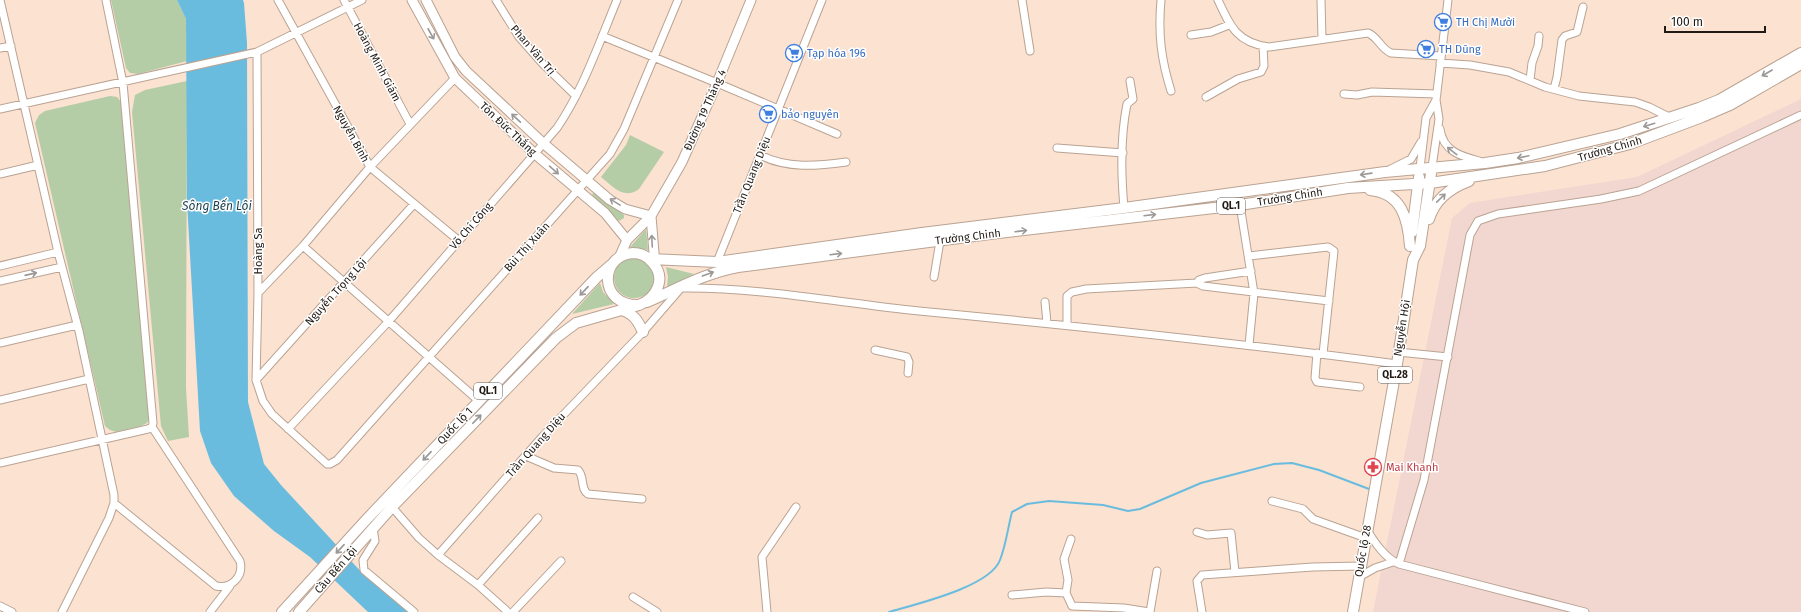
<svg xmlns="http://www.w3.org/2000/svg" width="1801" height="612" font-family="'Fira Sans',sans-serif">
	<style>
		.industrial { fill: #f1d7d0 }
		.green { fill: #b4cda7 }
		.water { fill: #6abcdf }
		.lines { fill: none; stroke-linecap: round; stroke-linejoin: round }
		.stream { stroke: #6abcdf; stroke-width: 2 }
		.minor-casing { stroke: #baa393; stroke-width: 9 }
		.major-casing { stroke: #baa393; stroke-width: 11 }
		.highway-casing { stroke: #baa393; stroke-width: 12 }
		.minor { stroke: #fff; stroke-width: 7 }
		.major { stroke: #fff; stroke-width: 9 }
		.highway { stroke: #fff; stroke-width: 10 }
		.oneway { stroke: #9b9895 }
		.labels { text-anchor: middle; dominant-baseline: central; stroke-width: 3; stroke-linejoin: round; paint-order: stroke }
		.shield { fill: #fff; stroke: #645e5a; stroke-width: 1 }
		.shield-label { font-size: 10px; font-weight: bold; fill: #211913 }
		.shop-label { font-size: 11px; fill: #366cbe; stroke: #fff; text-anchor: start }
		.street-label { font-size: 11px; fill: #211913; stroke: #fff }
		.health-label { font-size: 11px; fill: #be3a42; stroke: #fff; text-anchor: start }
		.water-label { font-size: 12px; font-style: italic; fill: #1a3f4e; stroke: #fff }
	</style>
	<rect width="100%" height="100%" fill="#fbe2d1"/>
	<path class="industrial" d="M 1801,99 L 1801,612 L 1373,612 L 1452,218 L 1470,203 L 1637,177 Z"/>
	<path class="green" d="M 111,0 L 177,0 L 186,19 L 187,61 L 138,74 L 130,73 L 126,68 Z
		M 187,81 L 186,388 L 189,437 L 168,441 L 161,426 L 132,112 L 135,95 L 145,90 Z
		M 110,96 L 117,97 L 122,103 L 150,417 L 147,423 L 141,426 L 116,432 L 110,430 L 105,426 L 35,123 L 39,115 L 45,111 Z
		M 630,135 L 664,152 L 639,189 C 624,200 613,187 601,177 L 626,145 Z
		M 594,192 L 624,215 L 624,218 L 619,221 L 592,195 Z
		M 646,229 L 648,250 L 630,247 Z
		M614 278a20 20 0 1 1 40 0a20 20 0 1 1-40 0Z
		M 666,267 L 694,274 L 667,287 L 668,277 Z
		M 600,283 L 603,292 L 614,304 L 572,314 Z"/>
	<path class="water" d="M 177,0 L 243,0 L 244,3 L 247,43 L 248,402 L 264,464 L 281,485 L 365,576 L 409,612 L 368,612 L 310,557 L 274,531 L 234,496 L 211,463 L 200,431 L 187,202 L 186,19 Z"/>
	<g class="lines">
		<path class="stream" d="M 889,612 C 916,604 990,587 1000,560 C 1006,545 1008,527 1012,512 L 1027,504 L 1049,501 L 1103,505 L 1128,511 L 1140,509 L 1201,483 L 1274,464 L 1292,463 L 1319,470 L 1369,489"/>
		<g class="minor-casing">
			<path id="minor" d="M 0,0 L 58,252 L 79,331 L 114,495 L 114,503 L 109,518 L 62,612
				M 278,0 L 370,167 L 458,240
				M 344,0 L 410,124
				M 362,0 L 257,52 L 258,293 L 256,380 L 263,401 L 272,414 L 327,464 L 330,464 L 337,460 L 610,154 L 624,129 L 678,0
				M 496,0 L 519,37 L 542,63 L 576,96
				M 1022,0 L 1030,51
				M 1161,0 C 1158,34 1161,59 1171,91
				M 1218,0 C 1230,26 1237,43 1269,47 L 1368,33 C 1378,37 1381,49 1391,53 L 1441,56
				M 1321,0 L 1322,39
				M 1191,35 L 1211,32 L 1229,25
				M 602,36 L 717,83 L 837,134
				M 0,48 L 11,46
				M 1440,63 L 1470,65 L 1509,72 L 1545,87 L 1579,96 L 1635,102 L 1649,107 L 1671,118
				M 1530,80 L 1532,63 L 1538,46 L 1539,36
				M 1554,89 L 1557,77 L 1562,40 L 1565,36 L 1577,32 L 1583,7
				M 1344,94 L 1357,95 L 1372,92 L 1437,94
				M 1206,97 L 1238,79 L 1261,72 L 1264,66 L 1263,46
				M 0,109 L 257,52
				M 1440,129 C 1443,151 1460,156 1479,161
				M 1057,148 L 1123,153
				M 760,155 C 787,169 817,166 846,162
				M 1432,167 L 1439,119 L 1436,100 L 1448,0
				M 1420,168 L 1426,118 L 1436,100
				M 1391,169 L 1411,159 L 1421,142
				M 0,174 L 38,165
				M 1240,205 L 1254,293 L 1249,345
				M 1124,208 C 1121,174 1120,138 1127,104 L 1133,99 L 1130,81
				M 303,246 L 479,401
				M 1249,256 L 1328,247 L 1334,251 L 1323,354
				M 717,262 L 822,0
				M 0,266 L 58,252
				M 934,277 L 940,241
				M 0,281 L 62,267
				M 1197,283 L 1199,280 L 1205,278 L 1251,271
				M 258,293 L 303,246 L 370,167 L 455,78
				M 1045,302 L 1047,323
				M 1067,325 L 1067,296 L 1072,292 L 1086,289 L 1197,283 L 1203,286 L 1329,301
				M 0,343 L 77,325
				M 875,350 L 907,357 L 909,362 L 908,373
				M 1398,352 L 1448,357
				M 1317,353 L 1315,378 L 1317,382 L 1360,387
				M 256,380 L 414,204
				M 0,400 L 89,379
				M 288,429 L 389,321 L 557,128 C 583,90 599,43 617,0
				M 526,456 L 554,468 L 578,470 C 585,477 580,489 588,494 L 642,499
				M 0,463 L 148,429 L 152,427 L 153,423 L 123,83 L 106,0
				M 1272,501 L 1303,509 L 1313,519 L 1366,538
				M 114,503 L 216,586 C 231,589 244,577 240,561 L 152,427
				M 392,507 L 419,538 L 438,555 L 542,437 L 643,332 L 681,288 C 760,287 840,303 919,311 C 1078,326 1238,343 1397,364
				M 373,528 L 375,541 L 363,560 L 364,570 L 414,612
				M 1367,530 C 1375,543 1385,558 1399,564 L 1585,612
				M 1197,532 L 1207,535 L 1231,533 L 1235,572
				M 1071,539 L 1064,559 L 1068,580 L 1066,593 L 1072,606 L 1124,608 L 1149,612
				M 438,555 L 478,585 L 508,612
				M 1399,564 L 1424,480 L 1470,235 L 1478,221 L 1498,214 L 1601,199 L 1639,191 L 1801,115
				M 1359,577 L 1375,568 L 1393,562
				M 478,585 L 538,518
				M 1012,595 L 1046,592 L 1066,593
				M 633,597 L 657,612
				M 0,606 L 12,612
				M 210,612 L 230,586
				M 513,612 L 561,561
				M 767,612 L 762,557 L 796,507
				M 1150,612 L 1157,571
				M 1202,612 L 1197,581 L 1202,575 L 1313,567 L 1362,566"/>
		</g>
		<g class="major-casing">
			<path id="major" d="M 412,0 L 455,78 L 535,154 L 605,213 L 627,240
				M 426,0 L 455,57 L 466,71 L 543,143 L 610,200 L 625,209 L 651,216
				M 651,216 L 655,265
				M 619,258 L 627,240 L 651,216 L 682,162 L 717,83 L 751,0"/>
		</g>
		<g class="highway-casing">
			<path id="highway" d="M 1370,190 C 1402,193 1408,219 1410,246
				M 1429,219 C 1435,199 1450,188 1469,181
				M 1412,232 L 1419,177
				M 650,259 L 717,262 L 922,233 L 1124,208 L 1385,172 L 1485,163 L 1518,158 L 1620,134 L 1699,108 L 1719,100 L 1801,53
				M 647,302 C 677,289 705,273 738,267 L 990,234 L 1240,205 L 1348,188 L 1430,183 L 1545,166 L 1630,144 L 1702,117 L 1730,105 L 1801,64
				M 622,310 C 634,314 638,321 643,332
				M 282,612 L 366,520 L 597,277 L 611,265
				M 299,612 L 392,507 L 556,338 L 576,323 L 639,305 C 657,298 667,278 652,262 C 647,256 640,253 633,253 C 599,255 598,306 639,305
				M 1353,612 L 1397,364 L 1413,260 L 1420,246 L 1432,167"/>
		</g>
		<use href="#minor" class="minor"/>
		<use href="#major" class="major"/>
		<use href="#highway" class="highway"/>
	</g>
	<defs><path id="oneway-shaft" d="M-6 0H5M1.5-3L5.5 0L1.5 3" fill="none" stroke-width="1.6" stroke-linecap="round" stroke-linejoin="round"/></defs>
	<g class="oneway">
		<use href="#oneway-shaft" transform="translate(431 34) rotate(61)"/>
		<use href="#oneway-shaft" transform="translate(1767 73) rotate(150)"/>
		<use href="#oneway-shaft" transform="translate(516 118) rotate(-137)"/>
		<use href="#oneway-shaft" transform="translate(1649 125) rotate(163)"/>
		<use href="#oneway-shaft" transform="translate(1452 151) rotate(-142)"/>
		<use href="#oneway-shaft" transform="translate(1523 157) rotate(168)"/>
		<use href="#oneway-shaft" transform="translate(554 170) rotate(41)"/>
		<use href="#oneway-shaft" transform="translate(1366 174) rotate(172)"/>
		<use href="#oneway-shaft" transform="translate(1441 198) rotate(-44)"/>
		<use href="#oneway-shaft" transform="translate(615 202) rotate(-148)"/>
		<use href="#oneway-shaft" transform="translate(1150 215) rotate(-7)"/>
		<use href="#oneway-shaft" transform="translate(1021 231) rotate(-7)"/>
		<use href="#oneway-shaft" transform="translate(652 241) rotate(-93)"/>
		<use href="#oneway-shaft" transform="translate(836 254) rotate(-7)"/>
		<use href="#oneway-shaft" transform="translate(31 274) rotate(-13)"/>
		<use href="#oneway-shaft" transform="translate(708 274) rotate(-20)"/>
		<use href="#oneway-shaft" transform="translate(584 291) rotate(133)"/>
		<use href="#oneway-shaft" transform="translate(477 419) rotate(-46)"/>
		<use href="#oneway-shaft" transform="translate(427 456) rotate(133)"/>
		<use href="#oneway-shaft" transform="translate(340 549) rotate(133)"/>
	</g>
	<defs>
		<g id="supermarket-ring" transform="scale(0.9)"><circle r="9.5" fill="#fff" stroke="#3f7fe0" stroke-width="1.5"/><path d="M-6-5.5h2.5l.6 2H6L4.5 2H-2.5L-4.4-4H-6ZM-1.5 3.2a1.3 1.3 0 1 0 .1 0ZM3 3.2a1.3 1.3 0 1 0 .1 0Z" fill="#3f7fe0"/></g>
		<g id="pharmacy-ring" transform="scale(0.9)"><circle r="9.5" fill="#fff" stroke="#e0444e" stroke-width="1.5"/><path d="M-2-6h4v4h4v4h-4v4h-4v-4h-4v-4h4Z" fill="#e0444e"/></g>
	</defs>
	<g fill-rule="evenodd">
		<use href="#supermarket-ring" x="1443" y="22"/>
		<use href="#supermarket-ring" x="1426" y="49"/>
		<use href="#supermarket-ring" x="794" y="53"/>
		<use href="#supermarket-ring" x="768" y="114"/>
		<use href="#pharmacy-ring" x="1373" y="467"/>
	</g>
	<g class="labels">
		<g class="shield">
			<rect x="1217" y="198" width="28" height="16" rx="3"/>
			<rect x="1378" y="367" width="34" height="16" rx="3"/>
			<rect x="474" y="383" width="28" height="16" rx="3"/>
		</g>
		<g class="shield-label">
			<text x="1231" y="206">QL.1</text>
			<text x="1395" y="375">QL.28</text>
			<text x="488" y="391">QL.1</text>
		</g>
		<g class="shop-label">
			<text x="1456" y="22">TH Chị Mười</text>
			<text x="1439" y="49">TH Dũng</text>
			<text x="807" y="53">Tạp hóa 196</text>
			<text x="781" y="114">bảo nguyên</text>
		</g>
		<g class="street-label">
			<text transform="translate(533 50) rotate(49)">Phan Văn Trị</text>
			<text transform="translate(377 62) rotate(62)">Hoàng Minh Giám</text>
			<text transform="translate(705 110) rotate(-66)">Đường 19 Tháng 4</text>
			<text transform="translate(508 129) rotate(43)">Tôn Đức Thắng</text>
			<text transform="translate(351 134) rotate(61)">Nguyễn Bình</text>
			<text transform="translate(1610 149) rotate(-16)">Trường Chinh</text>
			<text transform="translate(752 175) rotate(-68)">Trần Quang Diệu</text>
			<text transform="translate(1290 197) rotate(-9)">Trường Chinh</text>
			<text transform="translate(471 226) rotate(-49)">Võ Chí Công</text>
			<text transform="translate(968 237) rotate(-7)">Trường Chinh</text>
			<text transform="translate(527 247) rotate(-48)">Bùi Thị Xuân</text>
			<text transform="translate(258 251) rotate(-90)">Hoàng Sa</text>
			<text transform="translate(336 292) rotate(-48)">Nguyễn Trọng Lội</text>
			<text transform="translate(1402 328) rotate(-81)">Nguyễn Hội</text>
			<text transform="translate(455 426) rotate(-47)">Quốc lộ 1</text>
			<text transform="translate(536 445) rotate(-48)">Trần Quang Diệu</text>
			<text transform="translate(1363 551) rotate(-80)">Quốc lộ 28</text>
			<text transform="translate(336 570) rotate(-49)">Cầu Bến Lội</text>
		</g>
		<g class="health-label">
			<text x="1386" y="467">Mai Khanh</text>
		</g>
		<g class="water-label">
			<text x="217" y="206">Sông Bến Lội</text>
		</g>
	</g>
	<path d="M1665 26v6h100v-6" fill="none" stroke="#211913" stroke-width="2"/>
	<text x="1671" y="26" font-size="12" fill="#211913" stroke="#ffffff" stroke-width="3" paint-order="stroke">100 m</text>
</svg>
